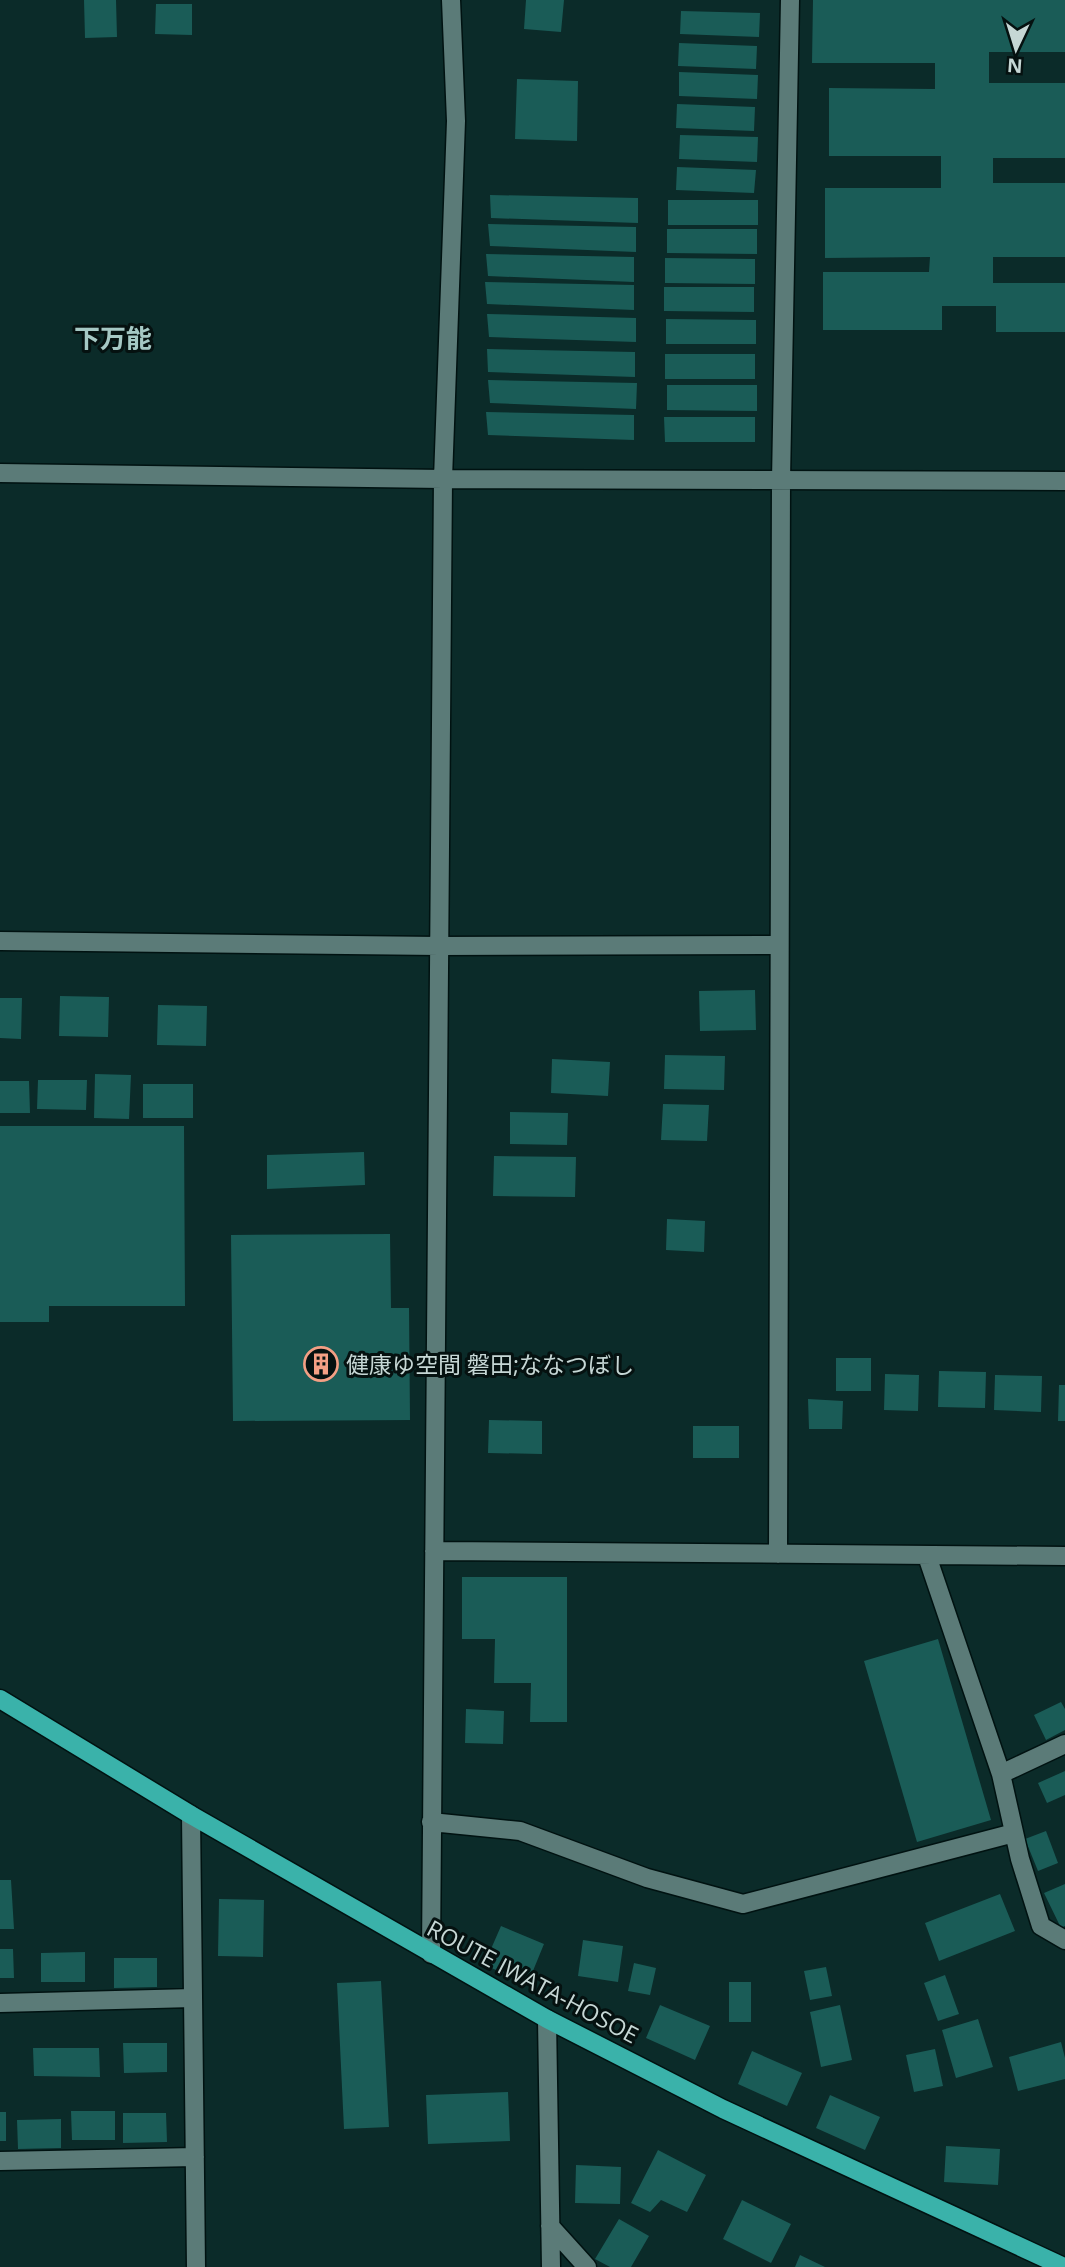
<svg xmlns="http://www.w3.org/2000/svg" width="1065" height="2267" font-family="'Open Sans','Noto Sans JP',sans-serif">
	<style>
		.building { fill: #1a5c57 }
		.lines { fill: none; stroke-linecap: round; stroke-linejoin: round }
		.minor-casing { stroke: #001211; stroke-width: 21 }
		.major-casing { stroke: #001211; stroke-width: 21 }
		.minor { stroke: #5b7b78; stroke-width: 18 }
		.major { stroke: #3ab2aa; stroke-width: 18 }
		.labels { text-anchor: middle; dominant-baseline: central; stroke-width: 6; stroke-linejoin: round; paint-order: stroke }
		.poi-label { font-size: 23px; fill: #c6d7d5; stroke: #051110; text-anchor: start }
		.street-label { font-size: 23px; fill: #c6d7d5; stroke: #051110 }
		.quarter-label { font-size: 26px; font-weight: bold; fill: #a5c8c4; stroke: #051110 }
	</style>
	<rect width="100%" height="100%" fill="#0b2b29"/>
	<path class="building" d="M 84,0 L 116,0 L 117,37 L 85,38 Z
		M 526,0 L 564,0 L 561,32 L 524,29 Z
		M 813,0 L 1065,0 L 1065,52 L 989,52 L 989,83 L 1065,83 L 1065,158 L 993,158 L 993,183 L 1065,183 L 1065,257 L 993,257 L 993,283 L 1065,283 L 1065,332 L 996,332 L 996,306 L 942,306 L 942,330 L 823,330 L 823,272 L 929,272 L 930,257 L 825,258 L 825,188 L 941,188 L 941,156 L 829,156 L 829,88 L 935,89 L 935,63 L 812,63 Z
		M 156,4 L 192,4 L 192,35 L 155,34 Z
		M 681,11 L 760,13 L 759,37 L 680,34 Z
		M 679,43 L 757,46 L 756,69 L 678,66 Z
		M 679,72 L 758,75 L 757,99 L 679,96 Z
		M 517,79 L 578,81 L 577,141 L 515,139 Z
		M 677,104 L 755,107 L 754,131 L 676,128 Z
		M 680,135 L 758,137 L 757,162 L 679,159 Z
		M 677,167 L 756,170 L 754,193 L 676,190 Z
		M 490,195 L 638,198 L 638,223 L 491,218 Z
		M 668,200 L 758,200 L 758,225 L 668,225 Z
		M 488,224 L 636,227 L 636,252 L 490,246 Z
		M 667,229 L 757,229 L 757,254 L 667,253 Z
		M 486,254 L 634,257 L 634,282 L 488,276 Z
		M 665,258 L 755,259 L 755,284 L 665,283 Z
		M 485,282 L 634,285 L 634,310 L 487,304 Z
		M 664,287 L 754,287 L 754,312 L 664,311 Z
		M 487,314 L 636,318 L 636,342 L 489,337 Z
		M 666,319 L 756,320 L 756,344 L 666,344 Z
		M 487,349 L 635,352 L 635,377 L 488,372 Z
		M 665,354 L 755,354 L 755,379 L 665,379 Z
		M 488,380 L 637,383 L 636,409 L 490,403 Z
		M 667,385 L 757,385 L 757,411 L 667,410 Z
		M 486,412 L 634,415 L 634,440 L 488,435 Z
		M 664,417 L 755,417 L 755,442 L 665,442 Z
		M 755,990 L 756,1030 L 700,1031 L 699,991 Z
		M 60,996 L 109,997 L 108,1037 L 59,1036 Z
		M 0,998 L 22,998 L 21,1039 L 0,1038 Z
		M 158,1005 L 207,1006 L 206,1046 L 157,1045 Z
		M 665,1055 L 725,1056 L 724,1090 L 664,1089 Z
		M 552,1059 L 610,1062 L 608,1096 L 551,1093 Z
		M 95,1074 L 131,1075 L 129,1119 L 94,1118 Z
		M 38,1080 L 87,1080 L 86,1110 L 37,1109 Z
		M 0,1081 L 29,1081 L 30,1113 L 0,1113 Z
		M 143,1084 L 193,1084 L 193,1118 L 143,1118 Z
		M 663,1104 L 709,1105 L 707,1141 L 661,1140 Z
		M 510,1112 L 568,1113 L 567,1145 L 510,1144 Z
		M 0,1126 L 184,1126 L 185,1306 L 49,1306 L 49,1322 L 0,1322 Z
		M 364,1152 L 365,1185 L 267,1189 L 267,1155 Z
		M 494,1156 L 576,1157 L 575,1197 L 493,1196 Z
		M 667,1219 L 705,1221 L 704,1252 L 666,1250 Z
		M 390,1234 L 391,1308 L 409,1308 L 410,1420 L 233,1421 L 231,1235 Z
		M 836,1358 L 871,1358 L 871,1391 L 836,1391 Z
		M 939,1371 L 986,1372 L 985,1408 L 938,1407 Z
		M 885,1374 L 919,1375 L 918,1411 L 884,1410 Z
		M 995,1375 L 1042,1376 L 1041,1412 L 994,1410 Z
		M 1059,1385 L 1065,1385 L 1065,1421 L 1058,1421 Z
		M 808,1399 L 843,1401 L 842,1429 L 809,1429 Z
		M 489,1420 L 542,1421 L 542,1454 L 488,1453 Z
		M 693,1426 L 739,1426 L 739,1458 L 693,1458 Z
		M 462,1577 L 567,1577 L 567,1722 L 530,1722 L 531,1683 L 494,1683 L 495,1639 L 462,1639 Z
		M 938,1639 L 991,1820 L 917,1842 L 864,1661 Z
		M 1061,1702 L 1065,1709 L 1065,1730 L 1046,1740 L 1034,1715 Z
		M 466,1709 L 504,1711 L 503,1744 L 465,1743 Z
		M 1065,1771 L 1065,1795 L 1047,1803 L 1038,1783 Z
		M 1046,1831 L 1058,1863 L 1038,1871 L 1025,1839 Z
		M 0,1880 L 11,1880 L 14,1929 L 0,1929 Z
		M 1065,1884 L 1065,1926 L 1061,1928 L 1044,1893 Z
		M 1000,1894 L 1015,1931 L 939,1961 L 925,1923 Z
		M 219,1899 L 264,1900 L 263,1957 L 218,1956 Z
		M 501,1926 L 544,1944 L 528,1983 L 484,1965 Z
		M 583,1940 L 623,1946 L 618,1982 L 578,1976 Z
		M 0,1949 L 13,1949 L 14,1978 L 0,1978 Z
		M 85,1952 L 85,1982 L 41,1982 L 41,1953 Z
		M 114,1958 L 157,1958 L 157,1987 L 114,1988 Z
		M 634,1963 L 656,1968 L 650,1995 L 628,1991 Z
		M 826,1967 L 832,1996 L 810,2000 L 804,1971 Z
		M 945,1975 L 959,2014 L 938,2021 L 924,1983 Z
		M 381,1981 L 389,2127 L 344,2129 L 337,1983 Z
		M 729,1982 L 751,1982 L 751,2022 L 729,2022 Z
		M 660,2005 L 710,2026 L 695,2060 L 646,2038 Z
		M 840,2005 L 852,2060 L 821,2067 L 810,2012 Z
		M 978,2019 L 993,2067 L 956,2078 L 942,2030 Z
		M 1061,2042 L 1065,2058 L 1065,2079 L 1018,2091 L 1009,2057 Z
		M 123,2043 L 167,2043 L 167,2072 L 124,2073 Z
		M 33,2048 L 99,2048 L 100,2077 L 34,2076 Z
		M 935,2049 L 943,2086 L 914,2092 L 906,2055 Z
		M 752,2051 L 802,2073 L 787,2106 L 738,2084 Z
		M 508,2092 L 510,2141 L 428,2144 L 426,2095 Z
		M 830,2095 L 880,2117 L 865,2150 L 816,2128 Z
		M 71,2111 L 115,2111 L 115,2140 L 72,2140 Z
		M 0,2112 L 6,2112 L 6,2141 L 0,2141 Z
		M 123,2113 L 166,2113 L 167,2142 L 123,2143 Z
		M 61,2119 L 61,2148 L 18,2149 L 17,2120 Z
		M 946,2146 L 1000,2149 L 998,2185 L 944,2182 Z
		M 658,2150 L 706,2175 L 687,2212 L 661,2200 L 650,2212 L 631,2203 Z
		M 576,2165 L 621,2167 L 620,2204 L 575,2203 Z
		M 742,2200 L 791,2224 L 771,2263 L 723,2239 Z
		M 619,2219 L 649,2236 L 631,2267 L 610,2267 L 595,2259 Z
		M 800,2255 L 825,2267 L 795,2267 Z"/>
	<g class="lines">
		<g class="minor-casing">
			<path id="minor" d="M 0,473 L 443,479 L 1065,481
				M 0,941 L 439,946 L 779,945
				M 434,1551 L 1065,1556
				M 778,1554 L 781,480 L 790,0
				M 927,1556 L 1001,1774 L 1020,1859 L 1041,1926 L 1065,1940
				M 1001,1774 L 1065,1744
				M 191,1815 L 196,2267
				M 431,1822 L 520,1831 L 647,1878 L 743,1904 L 1014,1833
				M 431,1954 L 443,479 L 456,121 L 451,0
				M 0,2003 L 193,1998
				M 547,2019 L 551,2267
				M 0,2161 L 195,2157
				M 550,2226 L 587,2267"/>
		</g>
		<g class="major-casing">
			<path id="major" d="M 0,1699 L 191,1815 L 547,2019 L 723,2109 L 1064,2267"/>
		</g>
		<use href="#minor" class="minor"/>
		<use href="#major" class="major"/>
	</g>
	<defs>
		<g id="building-ring" transform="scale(1.75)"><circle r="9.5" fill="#051110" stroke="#f39f84" stroke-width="1.5"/><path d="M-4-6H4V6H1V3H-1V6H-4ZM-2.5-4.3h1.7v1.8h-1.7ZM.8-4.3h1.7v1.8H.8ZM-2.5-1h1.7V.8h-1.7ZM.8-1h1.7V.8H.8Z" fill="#f39f84"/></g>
	</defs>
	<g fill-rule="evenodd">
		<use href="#building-ring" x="321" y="1364"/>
	</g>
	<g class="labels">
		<g class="poi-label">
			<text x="346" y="1364">健康ゆ空間 磐田;ななつぼし</text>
		</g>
		<g class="street-label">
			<text transform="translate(533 1981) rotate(28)">ROUTE IWATA-HOSOE</text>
		</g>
		<g class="quarter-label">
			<text x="113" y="338">下万能</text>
		</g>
	</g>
	<g transform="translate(1016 49) rotate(184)" stroke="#051110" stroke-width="5" paint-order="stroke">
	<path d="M0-5L12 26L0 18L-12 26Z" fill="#c6d7d5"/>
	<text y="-10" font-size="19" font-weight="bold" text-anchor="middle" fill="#c6d7d5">N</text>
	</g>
</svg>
